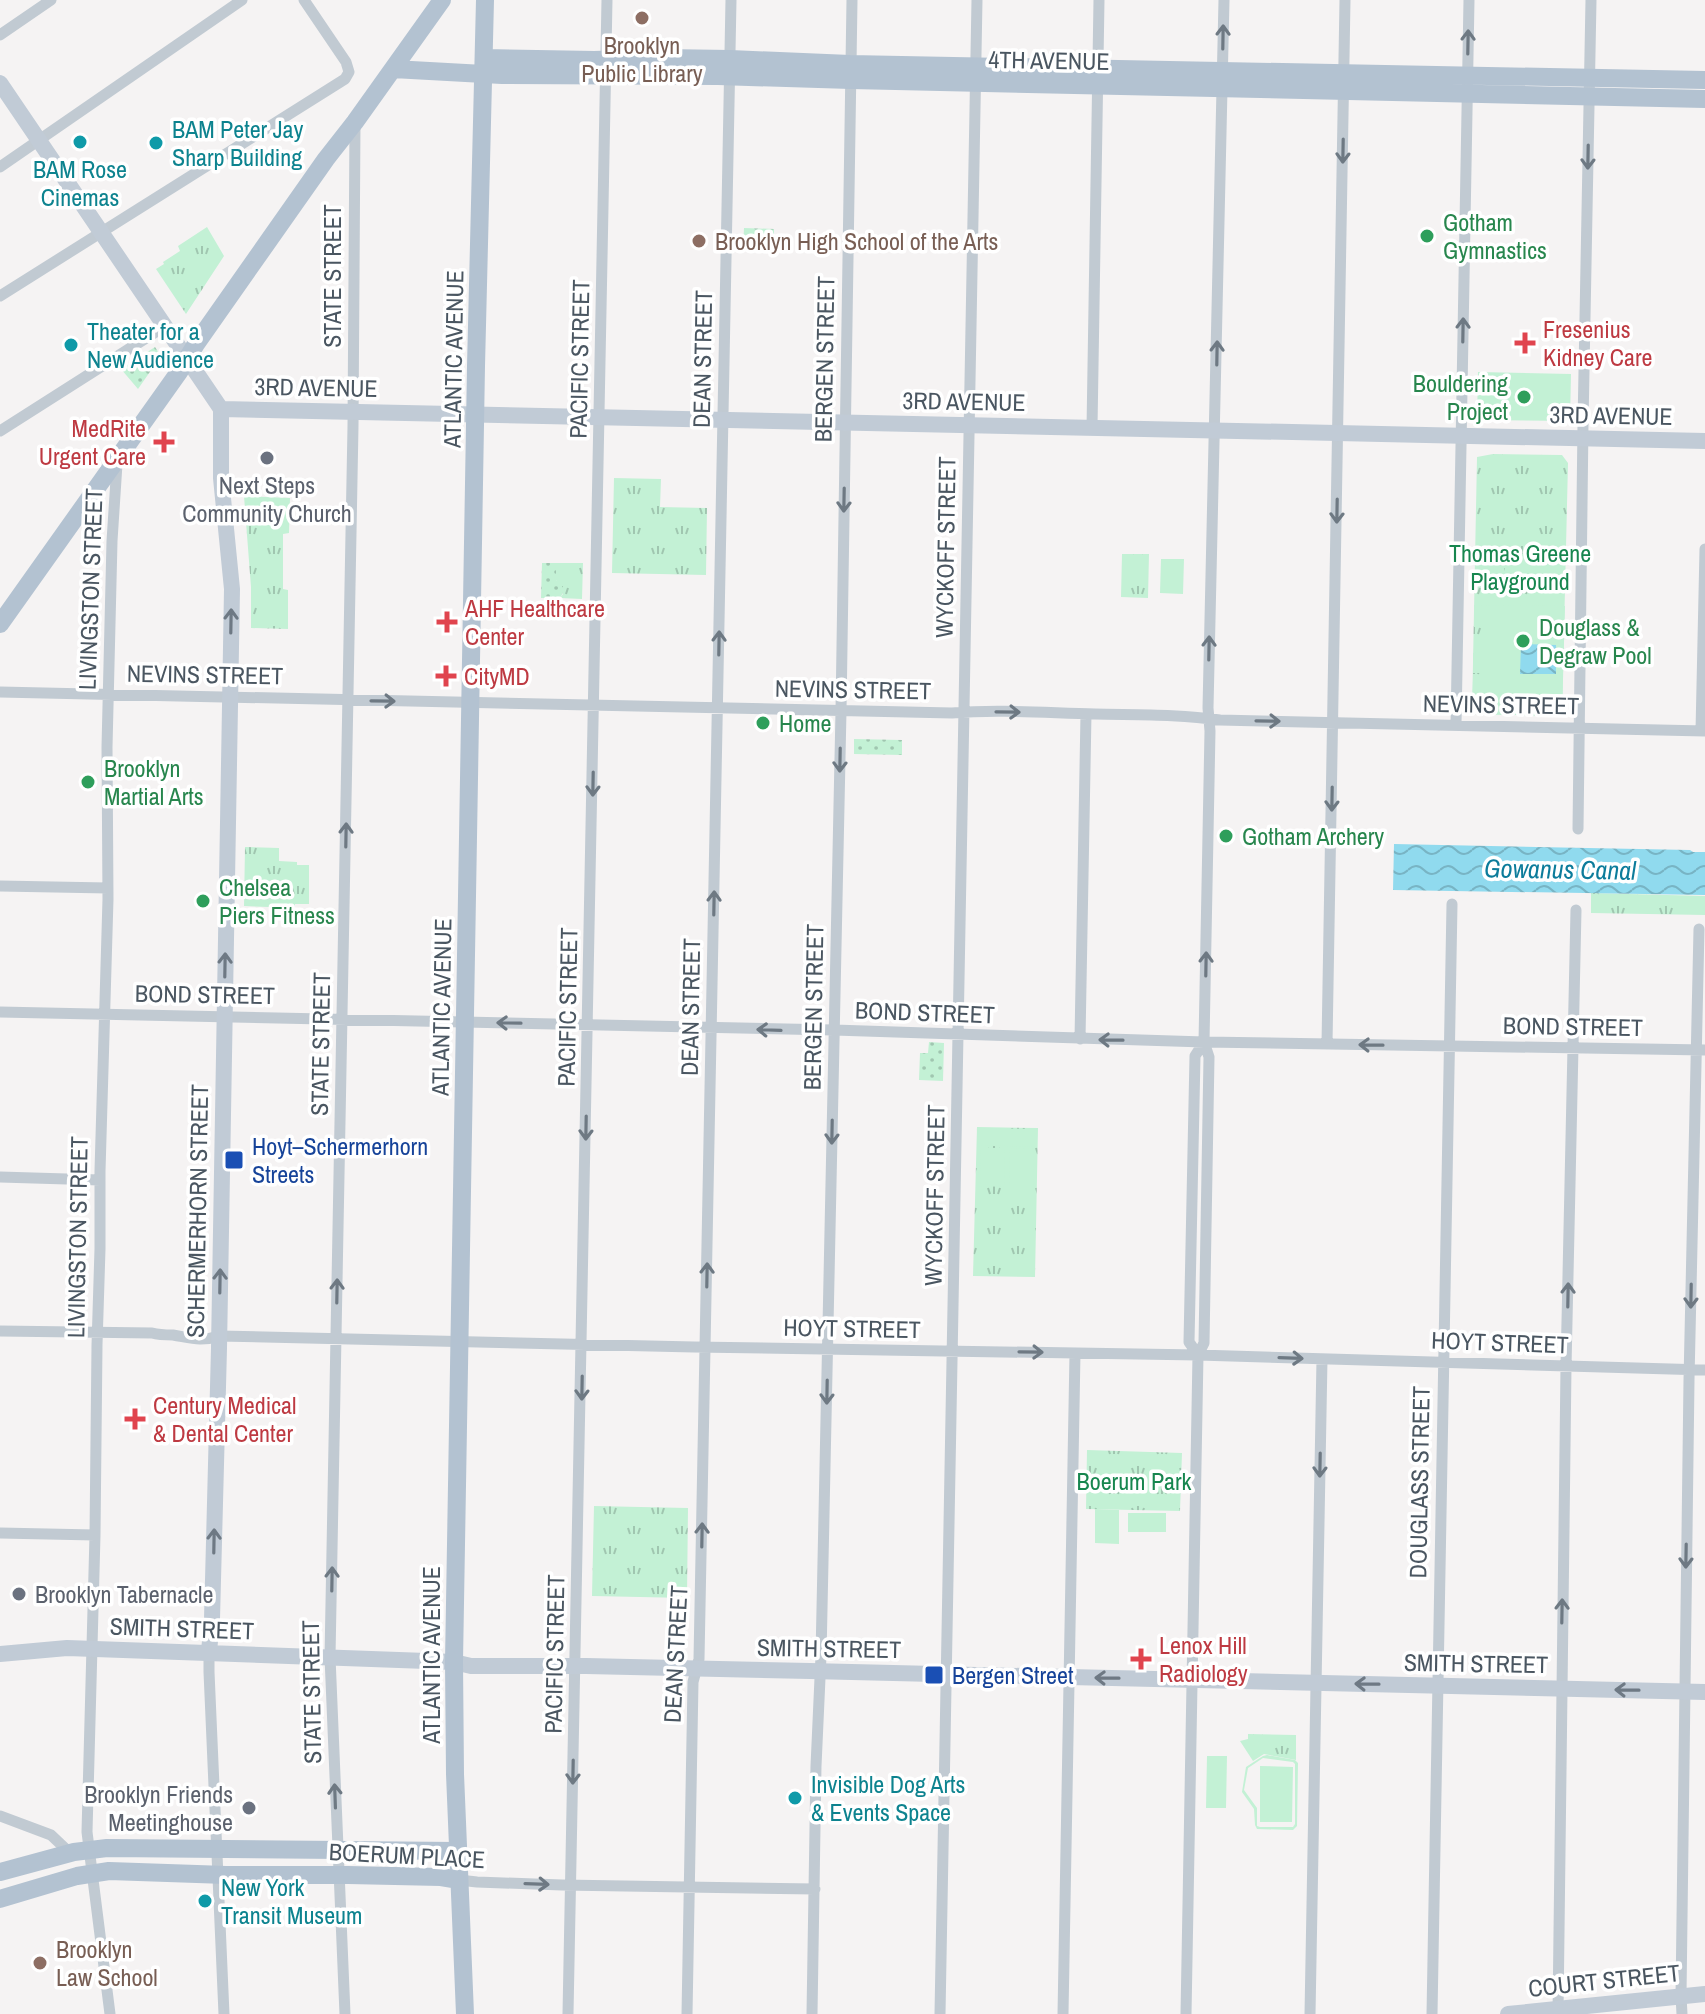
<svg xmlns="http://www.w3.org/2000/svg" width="1705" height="2014" font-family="'Archivo Narrow',sans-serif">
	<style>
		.grass { fill: url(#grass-tufts) }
		.garden { fill: url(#garden-dots) }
		.pitch { fill: #c3f1d5; fill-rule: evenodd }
		.water { fill: url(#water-waves) }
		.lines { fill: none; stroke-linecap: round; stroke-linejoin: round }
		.street { stroke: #c1cad2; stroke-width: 11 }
		.secondary { stroke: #c1cbd6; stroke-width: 16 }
		.primary { stroke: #b3c2d1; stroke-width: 18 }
		.oneway { stroke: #6e7983 }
		.oneway2 { stroke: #6e7984 }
		.education-dot { fill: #8d6e63; stroke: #fff; stroke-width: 3 }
		.culture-dot { fill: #0f9aa8; stroke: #fff; stroke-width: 3 }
		.leisure-dot { fill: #2e9e5b; stroke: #fff; stroke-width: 3 }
		.health-dot { fill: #e0444e; stroke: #fff; stroke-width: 3 }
		.worship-dot { fill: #6b7280; stroke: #fff; stroke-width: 3 }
		.transit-dot { fill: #1a4fb4; stroke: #fff; stroke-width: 3 }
		.labels { text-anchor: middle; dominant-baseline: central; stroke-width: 7; stroke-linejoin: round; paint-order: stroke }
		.education-label { font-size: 24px; fill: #785e54; stroke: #fff; text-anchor: start }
		.street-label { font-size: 24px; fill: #4a5661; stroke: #fff }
		.culture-label { font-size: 24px; fill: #0d838f; stroke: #fff; text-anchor: start }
		.leisure-label { font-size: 24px; fill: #27864d; stroke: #fff; text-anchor: start }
		.health-label { font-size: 24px; fill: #be3a42; stroke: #fff; text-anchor: start }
		.worship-label { font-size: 24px; fill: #5b616d; stroke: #fff }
		.park-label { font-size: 24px; fill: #17864f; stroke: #fff }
		.transit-label { font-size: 24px; fill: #164399; stroke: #fff; text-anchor: start }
		.water-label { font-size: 26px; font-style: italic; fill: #0c7c9b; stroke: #fff }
	</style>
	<defs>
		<pattern id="grass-tufts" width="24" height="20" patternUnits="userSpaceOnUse" patternTransform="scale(2)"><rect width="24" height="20" fill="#c3f1d5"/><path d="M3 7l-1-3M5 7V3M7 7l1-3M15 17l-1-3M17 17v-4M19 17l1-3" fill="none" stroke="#a0c6b0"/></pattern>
		<pattern id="garden-dots" width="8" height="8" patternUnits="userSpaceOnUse" patternTransform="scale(2)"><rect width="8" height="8" fill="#c3f1d5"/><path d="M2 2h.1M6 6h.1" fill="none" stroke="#a0c6b0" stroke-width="1.8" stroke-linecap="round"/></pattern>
		<pattern id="water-waves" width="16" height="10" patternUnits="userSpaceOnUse" patternTransform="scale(2)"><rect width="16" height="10" fill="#90daee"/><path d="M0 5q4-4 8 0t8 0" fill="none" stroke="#78b4c4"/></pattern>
	</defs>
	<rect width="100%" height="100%" fill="#f5f3f3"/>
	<path class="grass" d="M 207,227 L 224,256 L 186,314 L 156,269 L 164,264 L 163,262 L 180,251 L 178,246 Z
		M 1493,454 L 1562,455 L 1568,463 L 1562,716 L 1472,714 L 1477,457 Z
		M 614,478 L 661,479 L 660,507 L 707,508 L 706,575 L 612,573 Z
		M 244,496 L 290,498 L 289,533 L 283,534 L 283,589 L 288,590 L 288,629 L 251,628 L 251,587 Z
		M 1122,554 L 1149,554 L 1148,598 L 1121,597 Z
		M 556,563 L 583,563 L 582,599 L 560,598 L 563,594 L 556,580 Z
		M 245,847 L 279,848 L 279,861 L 297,862 L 297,865 L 309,865 L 309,904 L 295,904 L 295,914 L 269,914 L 269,907 L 244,906 Z
		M 1591,893 L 1705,896 L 1705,915 L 1591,913 Z
		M 977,1127 L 1038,1128 L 1035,1277 L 973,1276 Z
		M 1087,1450 L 1182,1453 L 1180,1511 L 1086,1509 Z
		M 594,1506 L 688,1508 L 687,1598 L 592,1596 Z
		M 1248,1734 L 1296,1735 L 1296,1760 L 1264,1754 L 1253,1761 L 1240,1741 L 1248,1739 Z"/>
	<path class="garden" d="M 744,228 L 774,229 L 774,250 L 743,249 Z
		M 155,347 L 161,356 L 138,389 L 121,369 Z
		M 542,563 L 556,563 L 556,580 C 562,586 567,588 560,598 L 541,598 Z
		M 854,739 L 902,740 L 902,755 L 854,754 Z
		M 929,1042 L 944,1043 L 943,1081 L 919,1080 L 920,1053 L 928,1053 Z"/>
	<path class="pitch" d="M 1478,372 L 1571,374 L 1570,421 L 1477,420 Z
		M 1480,534 L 1505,535 L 1504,575 L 1479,574 Z
		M 1536,534 L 1560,535 L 1559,577 L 1535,576 Z
		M 1161,559 L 1184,559 L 1183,594 L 1160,593 Z
		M 1474,605 L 1565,606 L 1562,716 L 1472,714 L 1473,680 L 1498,680 L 1498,673 L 1473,673 L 1473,653 L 1482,652 L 1482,627 L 1474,627 Z
		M 981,1128 L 1034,1129 L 1034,1147 L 981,1145 Z
		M 981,1148 L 1005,1148 L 1004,1187 L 980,1186 Z
		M 1010,1148 L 1034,1149 L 1033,1187 L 1009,1187 Z
		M 1095,1509 L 1119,1510 L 1119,1544 L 1095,1543 Z
		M 1128,1513 L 1166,1513 L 1166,1532 L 1128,1532 Z
		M 1267,1755 L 1295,1760 L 1298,1763 L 1297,1826 L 1293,1830 L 1257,1829 L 1255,1825 L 1254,1809 L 1242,1792 L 1246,1767 L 1263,1756 ZM 1263,1758 L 1293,1762 L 1295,1764 L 1295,1824 L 1293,1827 L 1260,1827 L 1257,1826 L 1257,1808 L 1244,1790 L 1248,1768 Z
		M 1207,1756 L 1227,1756 L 1226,1808 L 1206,1808 Z
		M 1260,1766 L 1293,1767 L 1292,1822 L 1260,1822 Z"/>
	<path class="water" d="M 1521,644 L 1556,645 L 1556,674 L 1520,674 Z
		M 1394,844 L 1690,850 L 1693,852 L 1705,852 L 1705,895 L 1393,890 Z"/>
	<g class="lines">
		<path class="street" d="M 0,35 L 51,0
			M 0,167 L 242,0
			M 0,296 L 345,79 L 349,72 L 346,62 L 304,0
			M 1092,428 L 1099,0
			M 0,431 L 165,326
			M 0,692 L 952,713 C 999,709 1048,713 1095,714 C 1137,715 1179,714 1220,720 L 1705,731
			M 1456,725 L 1469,0
			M 1701,731 L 1705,549
			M 1578,829 L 1583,424 L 1591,0
			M 0,886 L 108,888
			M 0,1012 L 834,1030 L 1204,1042 L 1705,1050
			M 1080,1039 L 1086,714
			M 1327,1044 L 1345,0
			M 0,1177 L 100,1180
			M 0,1331 L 152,1333 C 159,1335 165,1335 173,1335 C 191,1338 201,1342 219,1336 L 694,1347 L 1198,1355 L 1705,1370
			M 1198,1355 L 1189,1342 L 1195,1056 L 1204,1042
			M 0,1533 L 95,1535
			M 209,1652 L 209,1672 L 224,2014
			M 0,1816 L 51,1835 L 70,1853
			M 459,1880 L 477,1882 L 562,1885 L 815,1889
			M 1558,2013 L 1566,1367 L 1576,910
			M 110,2014 L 87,1832 L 95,1535 L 97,1345 L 100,1249 L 100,1171 L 108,899 L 107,747 L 112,541 L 117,464
			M 345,2014 L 330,1657 L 353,426 L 355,123
			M 568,2014 L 607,0
			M 687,2014 L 693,1682 L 699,1659 L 731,0
			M 812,2014 L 816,1766 L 821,1656 L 841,711 L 852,0
			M 940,2014 L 977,0
			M 1063,2014 L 1075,1353
			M 1186,2014 L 1198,1355 L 1204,1343 L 1209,1057 L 1204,1042 L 1210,731 L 1208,708 L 1224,0
			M 1310,2014 L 1322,1359
			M 1432,2014 L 1452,904
			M 1682,2014 L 1681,1996 L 1689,1380 L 1699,929"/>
		<path class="secondary" d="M 0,83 L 221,409
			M 221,409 L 1705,441
			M 209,1652 L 212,1619 L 219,1348 L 232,589 L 221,478 L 221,409
			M 0,1654 L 67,1648 L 454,1662 L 471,1666 L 586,1666 L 810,1671 L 1705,1692
			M 1508,2014 L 1705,1994"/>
		<path class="primary" d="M 484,58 L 594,60 L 663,58 L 730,59 L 850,64 L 1705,80
			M 393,69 L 502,75 L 718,76 L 851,80 L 1705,99
			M 0,624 L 179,372 L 196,344 L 326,159 L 355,122 L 442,0
			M 0,1872 L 74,1852 L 107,1848 L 458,1851
			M 0,1899 L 77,1876 L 109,1871 L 226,1875 L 348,1875 L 441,1877 L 459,1880
			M 465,2014 L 455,1774 L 454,1662 L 476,366 L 485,0"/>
	</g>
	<defs><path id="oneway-shaft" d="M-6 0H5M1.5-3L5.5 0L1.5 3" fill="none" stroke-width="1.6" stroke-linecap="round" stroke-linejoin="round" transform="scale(2)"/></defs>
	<g class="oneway">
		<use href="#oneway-shaft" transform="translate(1223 37) rotate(-89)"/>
		<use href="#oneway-shaft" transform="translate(1468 42) rotate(-89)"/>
		<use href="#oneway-shaft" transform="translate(1343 151) rotate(91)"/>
		<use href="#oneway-shaft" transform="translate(1588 157) rotate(91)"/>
		<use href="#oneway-shaft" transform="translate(1463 330) rotate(-89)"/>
		<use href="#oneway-shaft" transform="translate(1217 353) rotate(-89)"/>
		<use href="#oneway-shaft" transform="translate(844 500) rotate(91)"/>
		<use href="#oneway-shaft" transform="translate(1337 511) rotate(91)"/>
		<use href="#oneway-shaft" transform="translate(719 643) rotate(-89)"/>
		<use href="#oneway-shaft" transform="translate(1209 648) rotate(-89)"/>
		<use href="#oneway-shaft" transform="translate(383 701) rotate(1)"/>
		<use href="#oneway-shaft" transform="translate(1008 712) rotate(1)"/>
		<use href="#oneway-shaft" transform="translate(1268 721) rotate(1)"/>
		<use href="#oneway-shaft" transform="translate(840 760) rotate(91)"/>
		<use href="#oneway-shaft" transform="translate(593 784) rotate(91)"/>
		<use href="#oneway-shaft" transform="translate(1332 799) rotate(91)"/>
		<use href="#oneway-shaft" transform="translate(346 835) rotate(-89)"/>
		<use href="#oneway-shaft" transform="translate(714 903) rotate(-89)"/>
		<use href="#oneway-shaft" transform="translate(1206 964) rotate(-89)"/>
		<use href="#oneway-shaft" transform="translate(509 1023) rotate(-179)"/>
		<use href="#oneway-shaft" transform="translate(769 1030) rotate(-178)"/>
		<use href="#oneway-shaft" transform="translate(1111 1040) rotate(-179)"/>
		<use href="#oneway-shaft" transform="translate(1371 1045) rotate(-179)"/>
		<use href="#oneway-shaft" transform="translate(586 1128) rotate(91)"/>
		<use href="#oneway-shaft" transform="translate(832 1132) rotate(91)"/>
		<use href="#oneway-shaft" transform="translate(707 1275) rotate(-89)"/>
		<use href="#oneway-shaft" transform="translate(337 1291) rotate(-89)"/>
		<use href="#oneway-shaft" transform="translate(1568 1295) rotate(-89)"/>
		<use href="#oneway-shaft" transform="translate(1691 1296) rotate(91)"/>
		<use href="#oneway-shaft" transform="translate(1031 1352) rotate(1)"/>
		<use href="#oneway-shaft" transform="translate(1291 1358) rotate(2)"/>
		<use href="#oneway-shaft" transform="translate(582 1388) rotate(91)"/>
		<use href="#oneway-shaft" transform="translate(827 1392) rotate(91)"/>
		<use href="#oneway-shaft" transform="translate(1320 1465) rotate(91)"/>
		<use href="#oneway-shaft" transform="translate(702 1535) rotate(-89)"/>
		<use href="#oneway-shaft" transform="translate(1686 1556) rotate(91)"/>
		<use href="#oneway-shaft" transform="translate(332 1579) rotate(-89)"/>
		<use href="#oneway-shaft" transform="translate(1562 1611) rotate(-89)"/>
		<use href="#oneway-shaft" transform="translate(573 1772) rotate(91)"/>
		<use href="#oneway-shaft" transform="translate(335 1796) rotate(-92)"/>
		<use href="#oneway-shaft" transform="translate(537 1884) rotate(2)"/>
	</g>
	<g class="oneway2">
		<use href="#oneway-shaft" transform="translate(231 621) rotate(-89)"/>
		<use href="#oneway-shaft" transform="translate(225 965) rotate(-89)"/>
		<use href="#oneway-shaft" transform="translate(220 1281) rotate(-89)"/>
		<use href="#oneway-shaft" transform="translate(214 1541) rotate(-89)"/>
		<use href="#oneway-shaft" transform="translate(1107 1678) rotate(-179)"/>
		<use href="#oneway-shaft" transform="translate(1367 1684) rotate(-179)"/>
		<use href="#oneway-shaft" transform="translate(1627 1690) rotate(-179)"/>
	</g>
	<g class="education-dot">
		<circle cx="642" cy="18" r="8"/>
		<circle cx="699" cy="241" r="8"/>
		<circle cx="40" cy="1963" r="8"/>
	</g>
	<g class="culture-dot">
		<circle cx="80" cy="142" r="8"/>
		<circle cx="156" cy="143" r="8"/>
		<circle cx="71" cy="345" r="8"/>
		<circle cx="795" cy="1798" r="8"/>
		<circle cx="205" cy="1901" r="8"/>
	</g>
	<g class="leisure-dot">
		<circle cx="1427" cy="236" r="8"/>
		<circle cx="1524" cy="397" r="8"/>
		<circle cx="1523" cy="641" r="8"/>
		<circle cx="763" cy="723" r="8"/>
		<circle cx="88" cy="782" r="8"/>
		<circle cx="1226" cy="836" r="8"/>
		<circle cx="203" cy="901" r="8"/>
	</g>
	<g class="health-dot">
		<path d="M1521 331h8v8h8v8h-8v8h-8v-8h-8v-8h8z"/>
		<path d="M160 430h8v8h8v8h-8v8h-8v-8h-8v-8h8z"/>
		<path d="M443 610h8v8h8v8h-8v8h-8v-8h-8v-8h8z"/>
		<path d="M442 664h8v8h8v8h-8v8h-8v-8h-8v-8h8z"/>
		<path d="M131 1407h8v8h8v8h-8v8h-8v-8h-8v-8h8z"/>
		<path d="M1137 1647h8v8h8v8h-8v8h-8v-8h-8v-8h8z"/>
	</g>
	<g class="worship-dot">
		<circle cx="267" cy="458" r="8"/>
		<circle cx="19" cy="1594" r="8"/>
		<circle cx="249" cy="1808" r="8"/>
	</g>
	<g class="transit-dot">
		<rect x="224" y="1150" width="20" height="20" rx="4"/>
		<rect x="924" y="1665" width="20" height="20" rx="4"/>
	</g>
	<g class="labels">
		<g class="education-label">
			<text x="642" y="45" text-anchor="middle">Brooklyn<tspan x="642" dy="28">Public Library</tspan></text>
			<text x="715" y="241">Brooklyn High School of the Arts</text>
			<text x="56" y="1949">Brooklyn<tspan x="56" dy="28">Law School</tspan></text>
		</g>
		<g class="street-label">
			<text transform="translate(1049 60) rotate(1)">4TH AVENUE</text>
			<text transform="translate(332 276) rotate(-90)">STATE STREET</text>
			<text transform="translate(453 359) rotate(-89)">ATLANTIC AVENUE</text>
			<text transform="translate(579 359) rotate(-89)">PACIFIC STREET</text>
			<text transform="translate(702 359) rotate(-89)">DEAN STREET</text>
			<text transform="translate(824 359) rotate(-89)">BERGEN STREET</text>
			<text transform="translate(316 387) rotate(1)">3RD AVENUE</text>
			<text transform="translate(964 401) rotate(1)">3RD AVENUE</text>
			<text transform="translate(1611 415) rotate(1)">3RD AVENUE</text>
			<text transform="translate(945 547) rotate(-89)">WYCKOFF STREET</text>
			<text transform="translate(90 589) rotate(-88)">LIVINGSTON STREET</text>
			<text transform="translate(205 674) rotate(1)">NEVINS STREET</text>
			<text transform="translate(853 689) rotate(1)">NEVINS STREET</text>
			<text transform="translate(1501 704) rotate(1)">NEVINS STREET</text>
			<text transform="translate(205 994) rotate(1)">BOND STREET</text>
			<text transform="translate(441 1007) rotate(-89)">ATLANTIC AVENUE</text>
			<text transform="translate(567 1007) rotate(-89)">PACIFIC STREET</text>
			<text transform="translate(690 1007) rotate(-89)">DEAN STREET</text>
			<text transform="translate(813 1007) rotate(-89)">BERGEN STREET</text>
			<text transform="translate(925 1012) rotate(2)">BOND STREET</text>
			<text transform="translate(1573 1026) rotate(1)">BOND STREET</text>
			<text transform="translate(320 1044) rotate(-89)">STATE STREET</text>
			<text transform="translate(934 1195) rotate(-89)">WYCKOFF STREET</text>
			<text transform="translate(197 1211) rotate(-89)">SCHERMERHORN STREET</text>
			<text transform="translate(77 1237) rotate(-89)">LIVINGSTON STREET</text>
			<text transform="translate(852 1328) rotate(1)">HOYT STREET</text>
			<text transform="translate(1500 1342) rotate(2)">HOYT STREET</text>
			<text transform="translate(1419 1482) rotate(-89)">DOUGLASS STREET</text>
			<text transform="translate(182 1628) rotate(2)">SMITH STREET</text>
			<text transform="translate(829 1648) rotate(1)">SMITH STREET</text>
			<text transform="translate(554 1654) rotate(-89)">PACIFIC STREET</text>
			<text transform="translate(675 1654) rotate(-87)">DEAN STREET</text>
			<text transform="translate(431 1655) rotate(-90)">ATLANTIC AVENUE</text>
			<text transform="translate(1476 1663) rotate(1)">SMITH STREET</text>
			<text transform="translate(311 1692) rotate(-91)">STATE STREET</text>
			<text transform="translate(407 1855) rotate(3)">BOERUM PLACE</text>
			<text transform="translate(1604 1980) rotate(-6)">COURT STREET</text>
		</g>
		<g class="culture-label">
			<text x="172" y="129">BAM Peter Jay<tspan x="172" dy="28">Sharp Building</tspan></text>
			<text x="80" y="169" text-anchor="middle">BAM Rose<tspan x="80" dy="28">Cinemas</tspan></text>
			<text x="87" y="331">Theater for a<tspan x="87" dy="28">New Audience</tspan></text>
			<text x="811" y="1784">Invisible Dog Arts<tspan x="811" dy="28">&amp; Events Space</tspan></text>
			<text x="221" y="1887">New York<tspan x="221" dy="28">Transit Museum</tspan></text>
		</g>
		<g class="leisure-label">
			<text x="1443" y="222">Gotham<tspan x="1443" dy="28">Gymnastics</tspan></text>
			<text x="1508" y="383" text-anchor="end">Bouldering<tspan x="1508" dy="28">Project</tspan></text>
			<text x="1539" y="627">Douglass &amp;<tspan x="1539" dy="28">Degraw Pool</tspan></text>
			<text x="779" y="723">Home</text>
			<text x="104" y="768">Brooklyn<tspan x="104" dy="28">Martial Arts</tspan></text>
			<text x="1242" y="836">Gotham Archery</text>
			<text x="219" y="887">Chelsea<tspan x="219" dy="28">Piers Fitness</tspan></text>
		</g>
		<g class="health-label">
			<text x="1543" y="329">Fresenius<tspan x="1543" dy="28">Kidney Care</tspan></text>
			<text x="146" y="428" text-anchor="end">MedRite<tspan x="146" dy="28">Urgent Care</tspan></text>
			<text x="465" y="608">AHF Healthcare<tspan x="465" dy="28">Center</tspan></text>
			<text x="464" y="676">CityMD</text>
			<text x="153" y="1405">Century Medical<tspan x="153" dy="28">&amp; Dental Center</tspan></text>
			<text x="1159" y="1645">Lenox Hill<tspan x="1159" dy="28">Radiology</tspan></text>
		</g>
		<g class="worship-label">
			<text x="267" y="485">Next Steps<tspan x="267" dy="28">Community Church</tspan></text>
			<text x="35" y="1594" text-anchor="start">Brooklyn Tabernacle</text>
			<text x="233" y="1794" text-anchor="end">Brooklyn Friends<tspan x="233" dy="28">Meetinghouse</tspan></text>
		</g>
		<g class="park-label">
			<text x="1520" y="553">Thomas Greene<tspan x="1520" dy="28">Playground</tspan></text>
			<text x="1134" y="1481">Boerum Park</text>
		</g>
		<g class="transit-label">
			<text x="252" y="1146">Hoyt–Schermerhorn<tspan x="252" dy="28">Streets</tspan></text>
			<text x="952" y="1675">Bergen Street</text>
		</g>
		<g class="water-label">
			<text transform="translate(1560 869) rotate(1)">Gowanus Canal</text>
		</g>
	</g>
</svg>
